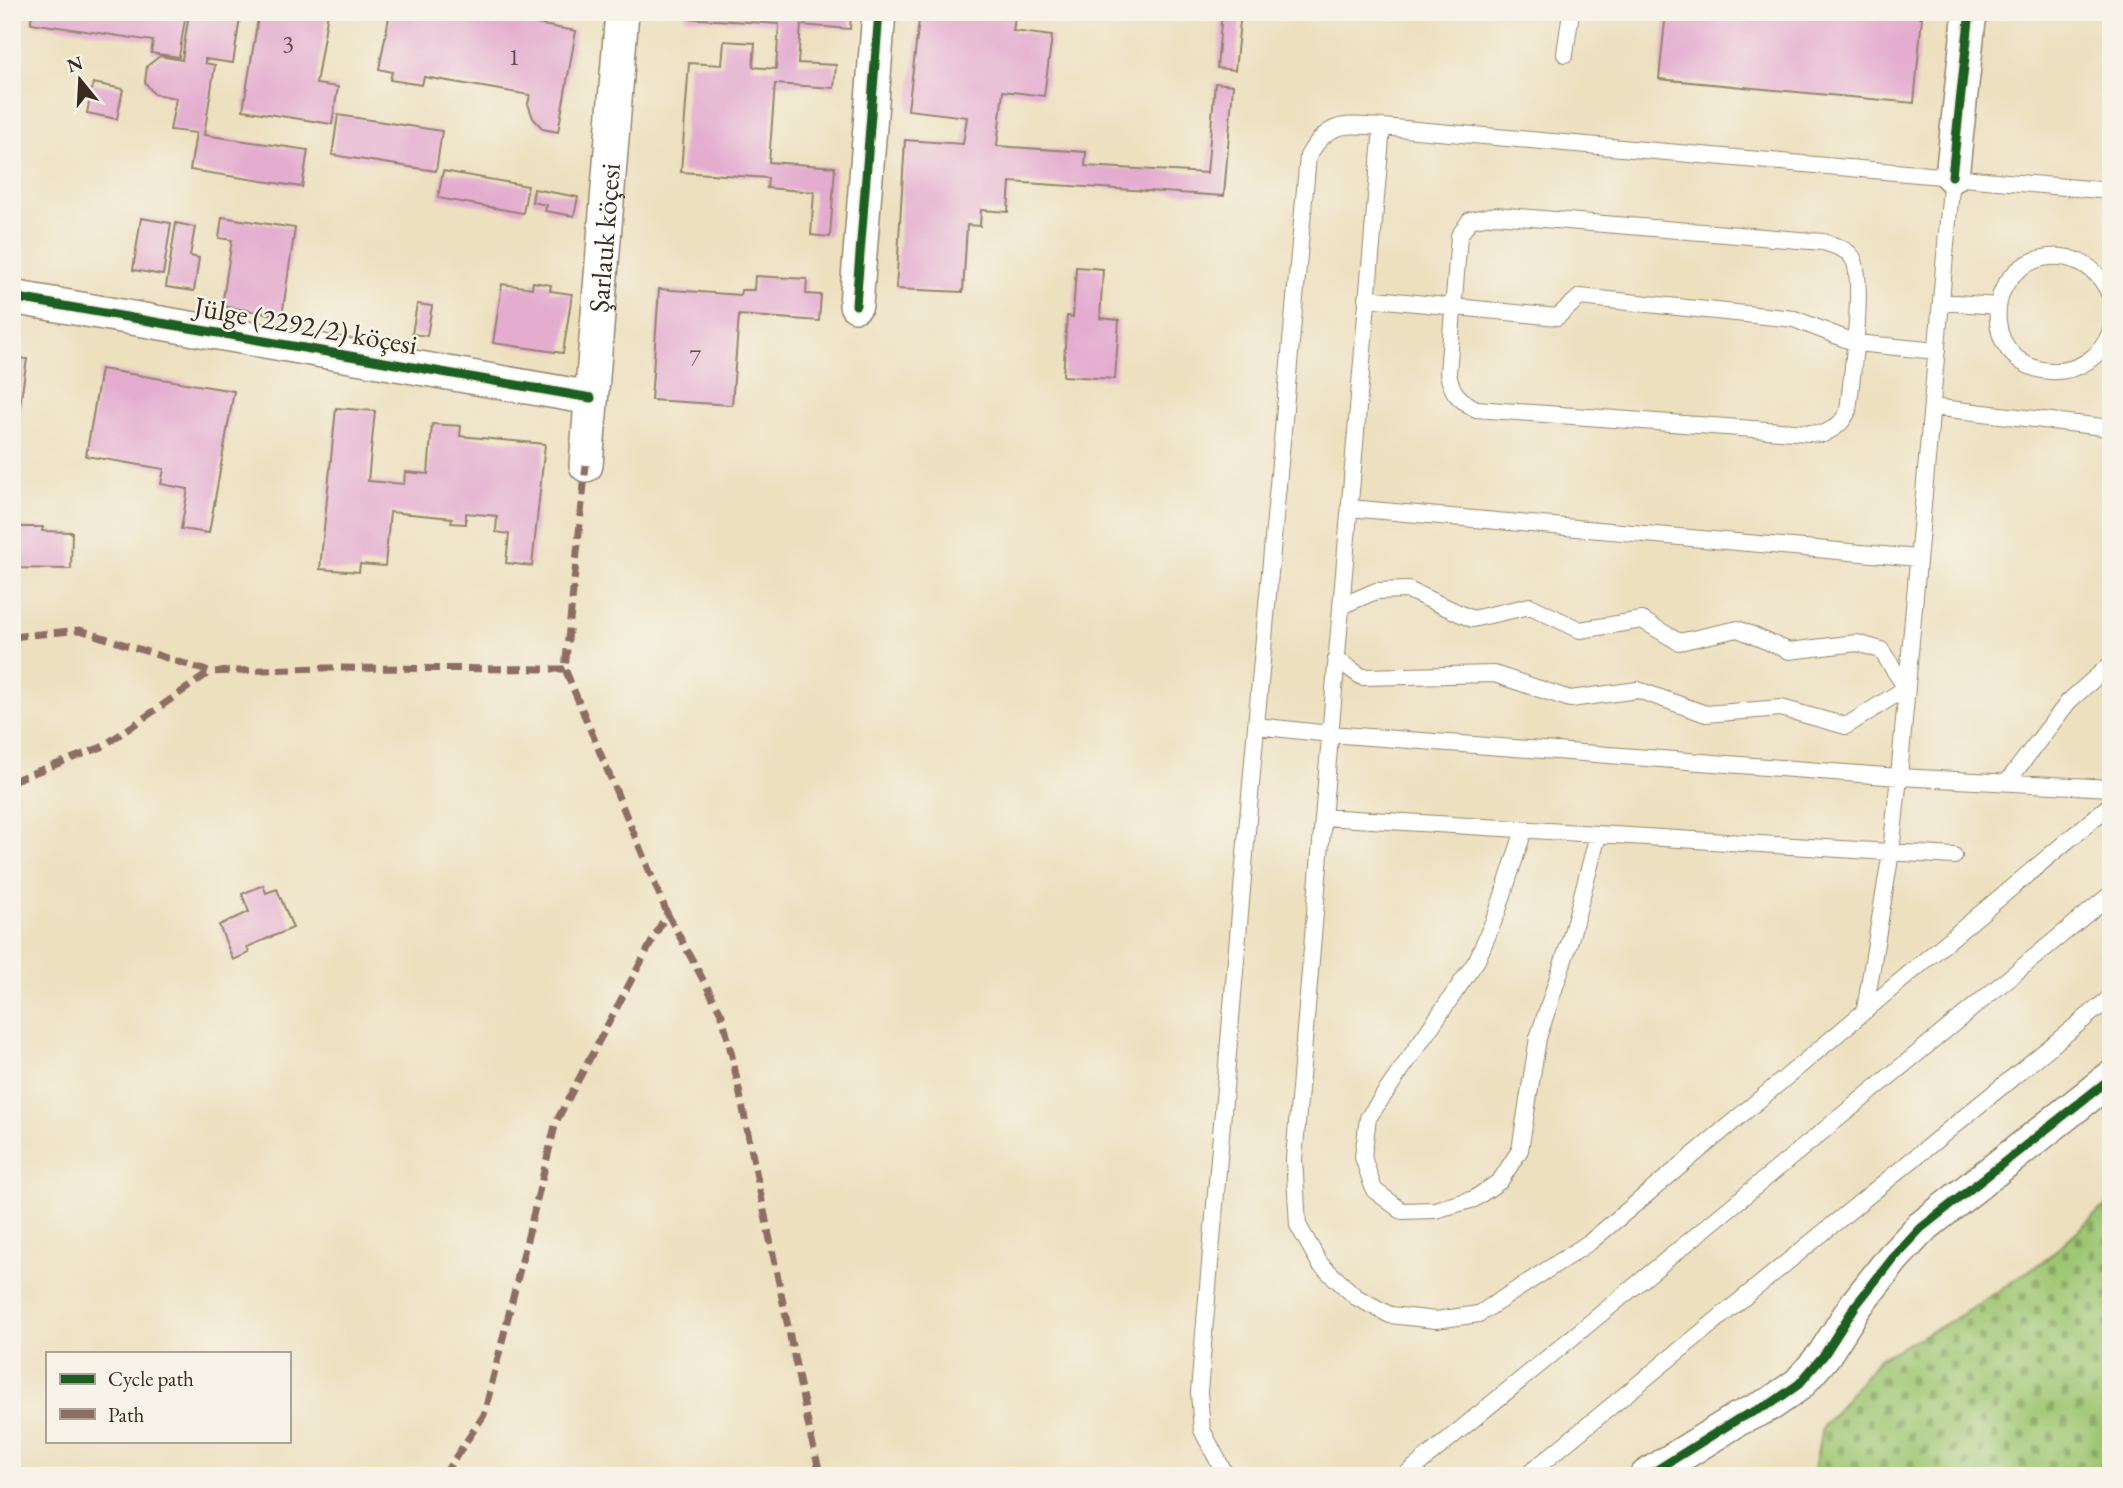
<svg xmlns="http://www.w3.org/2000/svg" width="2123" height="1488" font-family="'EB Garamond',serif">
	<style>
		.cemetery { fill: url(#cemetery-stones); stroke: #6d7848; stroke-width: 2 }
		.building { fill: #e4add0 }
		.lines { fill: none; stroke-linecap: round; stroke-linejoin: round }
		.service-casing { stroke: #94856e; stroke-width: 18 }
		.minor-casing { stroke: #94856e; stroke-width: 36 }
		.service { stroke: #fff; stroke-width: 16 }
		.minor { stroke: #fff; stroke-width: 33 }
		.quiet { stroke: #8d6e63; stroke-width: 7; stroke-dasharray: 14 7; stroke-linecap: butt }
		.cycleway-casing { stroke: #f7f3e8; stroke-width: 13 }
		.cycleway { stroke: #1b5e20; stroke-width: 9 }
		.labels { text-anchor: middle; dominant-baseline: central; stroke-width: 5; stroke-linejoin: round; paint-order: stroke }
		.number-label { font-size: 24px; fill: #654b4a }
		.street-label { font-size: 28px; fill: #3b2a1e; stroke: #f7f3e8 }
	</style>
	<defs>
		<pattern id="cemetery-stones" width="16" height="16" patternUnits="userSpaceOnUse" patternTransform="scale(1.75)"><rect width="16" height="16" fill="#9fc672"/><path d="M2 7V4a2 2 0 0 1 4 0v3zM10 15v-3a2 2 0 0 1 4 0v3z" fill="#83a15d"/></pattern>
	</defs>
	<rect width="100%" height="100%" fill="#f7f3e8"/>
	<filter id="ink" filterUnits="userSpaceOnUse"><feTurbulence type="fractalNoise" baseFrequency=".0143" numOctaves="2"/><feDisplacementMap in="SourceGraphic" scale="14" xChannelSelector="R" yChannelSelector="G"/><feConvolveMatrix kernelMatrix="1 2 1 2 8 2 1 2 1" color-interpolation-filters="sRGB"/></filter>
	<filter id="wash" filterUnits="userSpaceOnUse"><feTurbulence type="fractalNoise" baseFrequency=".00686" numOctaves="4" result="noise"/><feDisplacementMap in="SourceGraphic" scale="28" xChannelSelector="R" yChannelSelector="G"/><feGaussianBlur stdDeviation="1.57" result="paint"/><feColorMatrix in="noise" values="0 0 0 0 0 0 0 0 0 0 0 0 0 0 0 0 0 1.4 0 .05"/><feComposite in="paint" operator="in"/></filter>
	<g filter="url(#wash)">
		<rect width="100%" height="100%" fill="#ede0bf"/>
		<path class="cemetery" d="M 2111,1201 L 2111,1476 L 1813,1476 L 1822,1428 L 1879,1359 L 1960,1316 L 2045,1260 Z"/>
		<g id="blocks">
			<path class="building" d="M 32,12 L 186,12 L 179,57 L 151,53 L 153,41 L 31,23 Z
				M 189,12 L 241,12 L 233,63 L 205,59 L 205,63 L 215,65 L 204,135 L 308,150 L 302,187 L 190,170 L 196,133 L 170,130 L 176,98 L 154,94 L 145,82 L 147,66 L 160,56 L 182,60 Z
				M 259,12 L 328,12 L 316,84 L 338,87 L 332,124 L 243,110 Z
				M 390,12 L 469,12 L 576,31 L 558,132 L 543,129 L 533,118 L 528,104 L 530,95 L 424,77 L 422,85 L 390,80 L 392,72 L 379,69 Z
				M 686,12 L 851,12 L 850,29 L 801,25 L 798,63 L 836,65 L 834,88 L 775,84 L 769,162 L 835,167 L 830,237 L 811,235 L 814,192 L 767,188 L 768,178 L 681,172 L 689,63 L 722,65 L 724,41 L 755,43 L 753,67 L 776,69 L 779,24 L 685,18 Z
				M 920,12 L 1016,12 L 1013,31 L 1052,36 L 1044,96 L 1003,91 L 997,146 L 1086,152 L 1085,166 L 1207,173 L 1215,83 L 1233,85 L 1224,196 L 1010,182 L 1008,212 L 981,210 L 980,226 L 967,225 L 963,292 L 896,289 L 905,140 L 963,144 L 967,117 L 908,110 Z
				M 1222,12 L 1241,12 L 1235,70 L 1217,68 Z
				M 1666,12 L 1873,12 L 1922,17 L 1914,103 L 1659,79 Z
				M 93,83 L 123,89 L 117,119 L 87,113 Z
				M 338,115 L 442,131 L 436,171 L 332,155 Z
				M 443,171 L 528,186 L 523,213 L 438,198 Z
				M 534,189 L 578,197 L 574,216 L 545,211 L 547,205 L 532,202 Z
				M 222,217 L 295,228 L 282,316 L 222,306 L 232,240 L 219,238 Z
				M 141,218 L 171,223 L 163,275 L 133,270 Z
				M 176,223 L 195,227 L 190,256 L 199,258 L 194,291 L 166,287 Z
				M 1076,267 L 1103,269 L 1100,318 L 1119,320 L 1115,379 L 1063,376 L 1067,316 L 1073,317 Z
				M 755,276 L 807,279 L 806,294 L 821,295 L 819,321 L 739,315 L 732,405 L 651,400 L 659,289 L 740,295 L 741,290 L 754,290 Z
				M 533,282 L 551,285 L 550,291 L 572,294 L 563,353 L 493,343 L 502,284 L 532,288 Z
				M 417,304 L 432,306 L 427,336 L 412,334 Z
				M 12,357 L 27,359 L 14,445 L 12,445 Z
				M 101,369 L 234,391 L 209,533 L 181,529 L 188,489 L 161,484 L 164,469 L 86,456 Z
				M 336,408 L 375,411 L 368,481 L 404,484 L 405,472 L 428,474 L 432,424 L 461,426 L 460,436 L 545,444 L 532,566 L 506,563 L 509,534 L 496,532 L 497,516 L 466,513 L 466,524 L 451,523 L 452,518 L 390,512 L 385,566 L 360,564 L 359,572 L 320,569 Z
				M 14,527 L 43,527 L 42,531 L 72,532 L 71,569 L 12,568 Z
				M 263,885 L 266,893 L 277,889 L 293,928 L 247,947 L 249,953 L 233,960 L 219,925 L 249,912 L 242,894 Z"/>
		</g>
	</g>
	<g filter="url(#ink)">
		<use href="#blocks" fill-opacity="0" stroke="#94856e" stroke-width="2"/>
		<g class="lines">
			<g class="service-casing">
				<path id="service" d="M 1565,54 L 1571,12
					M 1382,127 L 1294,1159 L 1298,1225 L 1320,1264 L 1356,1297 L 1390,1315 L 1436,1320 L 1479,1314 L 1590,1242 L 2111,804
					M 1495,215 L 1823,242 C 1833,245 1846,248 1852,257 C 1866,275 1851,384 1848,411 C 1842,424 1835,428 1823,434 L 1476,409 C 1459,400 1451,392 1448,373 L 1459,236 L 1470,220 Z
					M 1366,298 L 1557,317 L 1580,297 L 1794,319 L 1856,343 L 1937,351
					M 2111,298 C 2085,229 1991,253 1998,322 C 2005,384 2092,388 2111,330
					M 1941,302 L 1998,306
					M 1932,407 L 2111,428
					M 1349,508 L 1918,558
					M 1336,659 L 1362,677 L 1494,674 L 1570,699 L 1638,690 L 1706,714 L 1781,708 L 1846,726 L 1906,688 L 1881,650 L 1857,643 L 1789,651 L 1738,629 L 1679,642 L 1642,620 L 1580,630 L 1530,606 L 1472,619 L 1408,590 L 1376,591 L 1341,606
					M 1256,726 L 1330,734 L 1899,777 L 2111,788
					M 2007,782 L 2069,701 L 2111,664
					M 1323,817 L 1954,856
					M 1524,830 L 1497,913 L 1477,960 L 1368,1118 L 1363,1157 L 1374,1190 L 1402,1211 L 1435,1210 L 1474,1199 L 1500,1181 L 1520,1150 L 1538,1038 L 1569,944 L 1598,835
					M 1865,1010 L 1891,852 L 1899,777 L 1952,176
					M 1226,1476 L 1202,1430 L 1199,1392 L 1256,726 L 1308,156 C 1329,120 1345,125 1382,127 L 2111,191
					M 1404,1476 L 2111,894
					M 1526,1476 L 2111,997"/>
			</g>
			<g class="minor-casing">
				<g id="minor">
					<path d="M 1952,176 L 1969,20 L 1972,12"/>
					<path d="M 12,297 L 591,398"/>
					<path d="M 856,305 L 879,12"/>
					<path id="s1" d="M 586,465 L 622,12"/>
					<path d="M 1647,1476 L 1738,1419 L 1772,1403 L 1799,1384 L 1824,1355 L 1856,1305 L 1893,1258 L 1921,1228 L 2111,1078"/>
				</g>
			</g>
			<use href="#service" class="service"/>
			<use href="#minor" class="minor"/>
			<path class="quiet" d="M 12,637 L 80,630 L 210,672 L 317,668 L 565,669
				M 12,781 L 102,747 L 210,672
				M 667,913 L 722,1015 L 732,1056 L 811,1438 L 821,1476
				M 443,1476 L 484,1415 L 556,1122 L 667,913 L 565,669 L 586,465"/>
			<g class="cycleway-casing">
				<path id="cycleway" d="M 1952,176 L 1969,20 L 1972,12
					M 12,297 L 591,398
					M 856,305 L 879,12
					M 1647,1476 L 1738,1419 L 1772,1403 L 1799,1384 L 1824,1355 L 1856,1305 L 1893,1258 L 1921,1228 L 2111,1078"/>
			</g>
			<use href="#cycleway" class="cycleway"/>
		</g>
	</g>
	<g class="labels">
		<g class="number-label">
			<text x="288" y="43">3</text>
			<text x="514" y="56">1</text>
			<text x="695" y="357">7</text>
		</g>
		<g class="street-label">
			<text stroke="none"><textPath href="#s1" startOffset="228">Şarlauk köçesi</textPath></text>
			<text transform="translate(306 325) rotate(10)">Jülge (2292/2) köçesi</text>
		</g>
	</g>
	<rect width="2123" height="1488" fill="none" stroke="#f7f3e8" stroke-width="42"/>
	<rect x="46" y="1352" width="245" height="91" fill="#f7f3e8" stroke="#aca397" stroke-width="2"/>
	<rect x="60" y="1374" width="35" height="10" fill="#1b5e20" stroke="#aca397" stroke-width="2"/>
	<text x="108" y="1386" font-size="21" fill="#3b2a1e">Cycle path</text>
	<rect x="60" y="1409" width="35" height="10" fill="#8d6e63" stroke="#aca397" stroke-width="2"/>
	<text x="108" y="1422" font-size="21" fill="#3b2a1e">Path</text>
	<g transform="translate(80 80) rotate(342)" stroke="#f7f3e8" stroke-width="5" paint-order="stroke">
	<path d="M0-5L12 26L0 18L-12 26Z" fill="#3b2a1e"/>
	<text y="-10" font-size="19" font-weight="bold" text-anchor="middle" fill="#3b2a1e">N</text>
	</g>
</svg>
